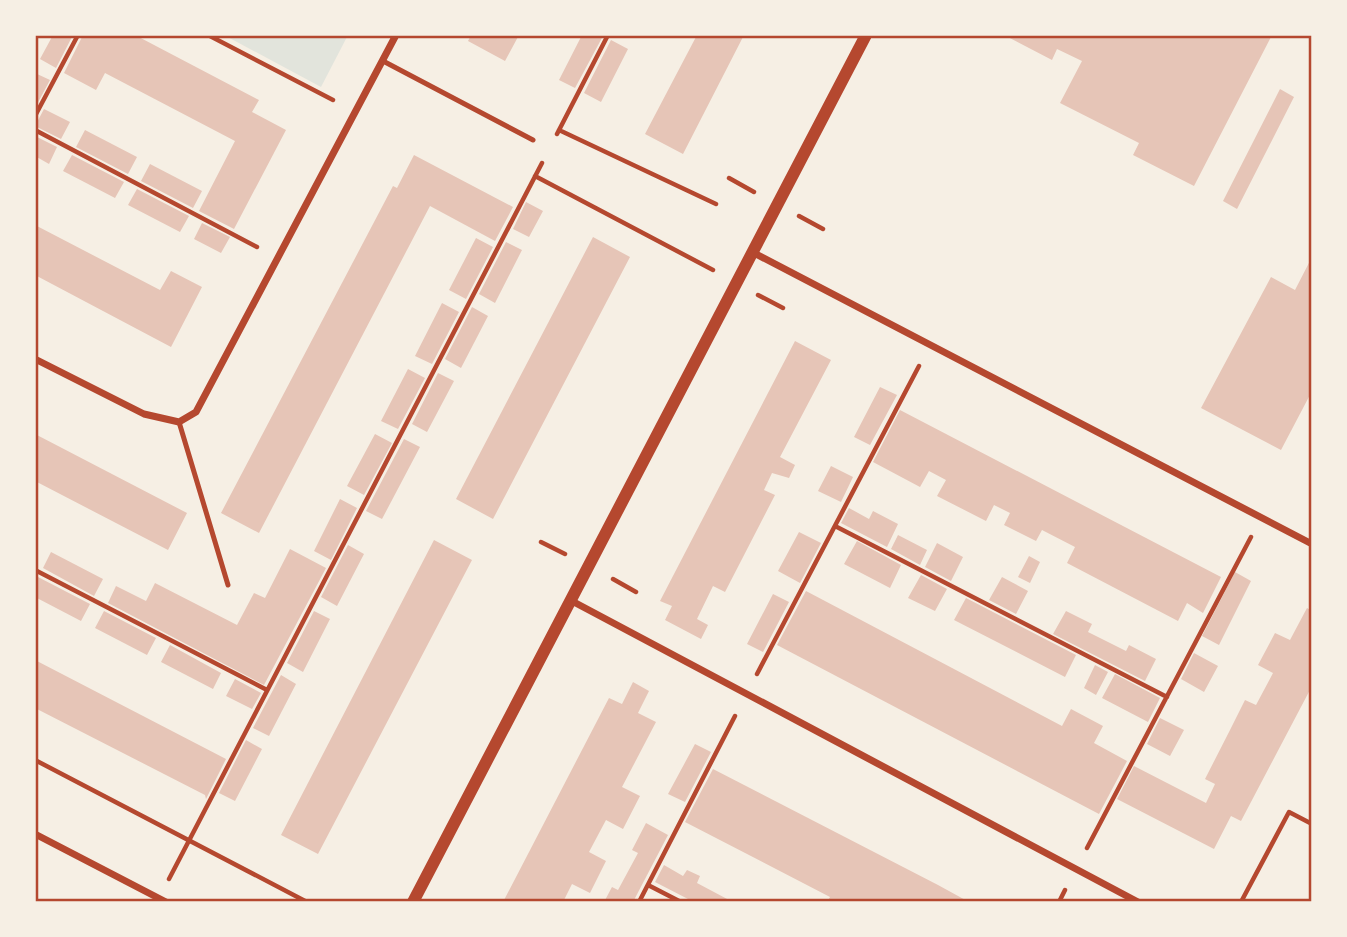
<svg xmlns="http://www.w3.org/2000/svg" width="1347" height="937" font-family="'IBM Plex Sans',sans-serif">
	<style>
		.green { fill: #e2e4dc }
		.building { fill: #e6c5b7 }
		.lines { fill: none; stroke-linecap: round; stroke-linejoin: round }
		.path { stroke: #b5482f; stroke-width: 4.5 }
		.service { stroke: #b5482f; stroke-width: 5 }
		.minor { stroke: #b5482f; stroke-width: 7 }
		.tertiary { stroke: #b5482f; stroke-width: 12 }
		.neatline { fill: none; stroke: #b5482f; stroke-width: 2.5 }
	</style>
	<rect width="100%" height="100%" fill="#f6efe4"/>
	<path class="green" d="M 224,35 L 348,35 L 321,87 Z"/>
	<path class="building" d="M 53,35 L 73,35 L 56,68 L 40,59 Z
		M 83,35 L 135,35 L 259,100 L 252,112 L 286,130 L 234,229 L 199,211 L 235,141 L 105,73 L 96,90 L 64,73 Z
		M 471,35 L 519,35 L 505,61 L 468,41 Z
		M 582,35 L 603,36 L 575,88 L 559,80 Z
		M 697,35 L 744,35 L 683,154 L 645,134 Z
		M 1004,35 L 1272,35 L 1194,186 L 1133,155 L 1139,143 L 1060,103 L 1082,61 L 1057,49 L 1052,60 Z
		M 611,40 L 628,49 L 601,102 L 584,93 Z
		M 35,73 L 50,80 L 35,108 Z
		M 1280,89 L 1294,97 L 1237,209 L 1223,201 Z
		M 44,109 L 70,122 L 61,139 L 35,126 Z
		M 85,130 L 137,157 L 128,174 L 76,147 Z
		M 35,136 L 57,147 L 49,164 L 35,156 Z
		M 72,155 L 124,182 L 115,198 L 63,171 Z
		M 414,155 L 513,207 L 495,241 L 430,206 L 259,533 L 221,513 L 393,186 L 397,188 Z
		M 150,164 L 202,191 L 193,208 L 141,181 Z
		M 137,189 L 189,216 L 180,232 L 128,205 Z
		M 526,202 L 543,211 L 529,237 L 513,229 Z
		M 202,223 L 230,237 L 221,253 L 194,239 Z
		M 35,225 L 160,290 L 171,271 L 202,287 L 171,347 L 35,275 Z
		M 593,237 L 630,257 L 493,519 L 456,499 Z
		M 476,238 L 493,247 L 466,299 L 449,290 Z
		M 506,242 L 522,250 L 495,303 L 479,294 Z
		M 1312,257 L 1312,391 L 1281,450 L 1201,408 L 1271,277 L 1295,290 Z
		M 442,303 L 459,312 L 432,364 L 415,356 Z
		M 472,307 L 488,316 L 461,368 L 445,359 Z
		M 795,341 L 831,360 L 780,457 L 795,465 L 789,478 L 772,473 L 764,490 L 775,495 L 758,528 L 725,592 L 713,586 L 697,619 L 708,625 L 701,639 L 665,620 L 672,606 L 660,601 Z
		M 408,369 L 425,378 L 398,429 L 381,421 Z
		M 438,373 L 454,381 L 427,432 L 412,424 Z
		M 880,387 L 897,395 L 870,445 L 854,437 Z
		M 900,410 L 1221,577 L 1203,613 L 1187,603 L 1178,621 L 1067,563 L 1075,547 L 1042,530 L 1036,541 L 1004,525 L 1010,513 L 994,505 L 986,521 L 937,496 L 946,480 L 929,471 L 920,487 L 873,462 Z
		M 35,434 L 187,513 L 168,550 L 35,481 Z
		M 375,434 L 392,443 L 364,495 L 347,486 Z
		M 404,439 L 420,447 L 382,519 L 366,511 Z
		M 831,466 L 853,477 L 841,502 L 818,491 Z
		M 340,499 L 357,508 L 331,560 L 314,551 Z
		M 849,508 L 869,519 L 873,511 L 898,524 L 887,547 L 841,523 Z
		M 799,532 L 821,543 L 800,583 L 778,571 Z
		M 898,535 L 927,550 L 920,565 L 891,549 Z
		M 434,540 L 472,560 L 318,854 L 281,835 Z
		M 857,541 L 901,565 L 890,588 L 844,564 Z
		M 937,543 L 963,557 L 951,581 L 925,567 Z
		M 348,545 L 364,554 L 337,606 L 321,597 Z
		M 290,549 L 326,568 L 264,685 L 108,603 L 116,586 L 146,601 L 155,583 L 237,625 L 254,593 L 265,598 Z
		M 51,552 L 103,579 L 94,596 L 43,568 Z
		M 1029,556 L 1040,562 L 1030,583 L 1018,577 Z
		M 1235,572 L 1251,581 L 1219,645 L 1202,636 Z
		M 921,575 L 947,589 L 935,611 L 908,598 Z
		M 38,577 L 90,604 L 81,621 L 35,597 Z
		M 1002,577 L 1028,591 L 1016,614 L 989,600 Z
		M 806,591 L 1062,726 L 1071,709 L 1103,726 L 1094,743 L 1127,761 L 1099,814 L 777,645 Z
		M 773,594 L 789,602 L 763,652 L 747,644 Z
		M 966,598 L 1076,655 L 1065,677 L 954,620 Z
		M 1307,608 L 1312,611 L 1312,686 L 1241,821 L 1231,816 L 1214,849 L 1117,799 L 1134,766 L 1206,803 L 1215,784 L 1205,779 L 1229,732 L 1245,700 L 1256,705 L 1273,673 L 1258,665 L 1275,633 L 1290,640 Z
		M 104,611 L 156,638 L 147,655 L 95,628 Z
		M 314,611 L 330,619 L 303,672 L 287,663 Z
		M 1066,611 L 1092,624 L 1088,632 L 1126,651 L 1129,645 L 1156,659 L 1145,681 L 1053,634 Z
		M 170,645 L 221,673 L 213,689 L 161,662 Z
		M 1194,653 L 1218,666 L 1204,692 L 1181,679 Z
		M 35,660 L 226,759 L 206,799 L 205,795 L 35,708 Z
		M 1095,665 L 1108,672 L 1096,695 L 1084,688 Z
		M 1115,674 L 1160,698 L 1148,722 L 1102,698 Z
		M 281,675 L 296,684 L 269,736 L 253,728 Z
		M 235,679 L 261,693 L 252,709 L 226,696 Z
		M 633,682 L 649,691 L 638,713 L 656,722 L 622,787 L 640,796 L 623,829 L 606,820 L 589,852 L 606,861 L 590,893 L 572,884 L 563,902 L 503,902 L 609,698 L 622,704 Z
		M 1160,718 L 1184,730 L 1170,756 L 1147,744 Z
		M 246,740 L 262,749 L 235,801 L 219,793 Z
		M 695,744 L 711,752 L 685,802 L 668,794 Z
		M 713,769 L 938,885 L 969,902 L 827,902 L 830,897 L 685,822 Z
		M 646,823 L 668,835 L 633,902 L 604,902 L 612,887 L 618,890 L 638,853 L 632,850 Z
		M 664,865 L 683,876 L 687,870 L 700,876 L 697,883 L 729,900 L 694,902 L 688,899 L 655,882 Z"/>
	<g class="lines">
		<path class="path" d="M 208,35 L 333,100
			M 35,116 L 78,35
			M 35,130 L 257,247
			M 559,130 L 716,204
			M 557,134 L 608,35
			M 535,176 L 713,270
			M 729,178 L 754,192
			M 799,216 L 823,229
			M 758,295 L 783,308
			M 835,526 L 1167,697
			M 541,542 L 565,554
			M 35,570 L 267,690
			M 613,579 L 636,592
			M 757,674 L 919,366
			M 35,760 L 307,902
			M 1087,848 L 1251,537
			M 169,879 L 542,163
			M 648,885 L 681,902
			M 639,902 L 735,716
			M 1059,902 L 1065,890
			M 1241,902 L 1289,812 L 1312,824"/>
		<path class="service" d="M 383,61 L 533,140
			M 179,422 L 228,585"/>
		<path class="minor" d="M 754,253 L 1312,544
			M 35,359 L 144,414 L 179,422 L 196,412 L 396,35
			M 570,600 L 1138,902
			M 35,834 L 166,902"/>
		<path class="tertiary" d="M 413,902 L 866,35"/>
	</g>
	<rect width="1347" height="937" fill="none" stroke="#f6efe4" stroke-width="74"/>
	<rect x="37" y="37" width="1273" height="863" class="neatline"/>
</svg>
